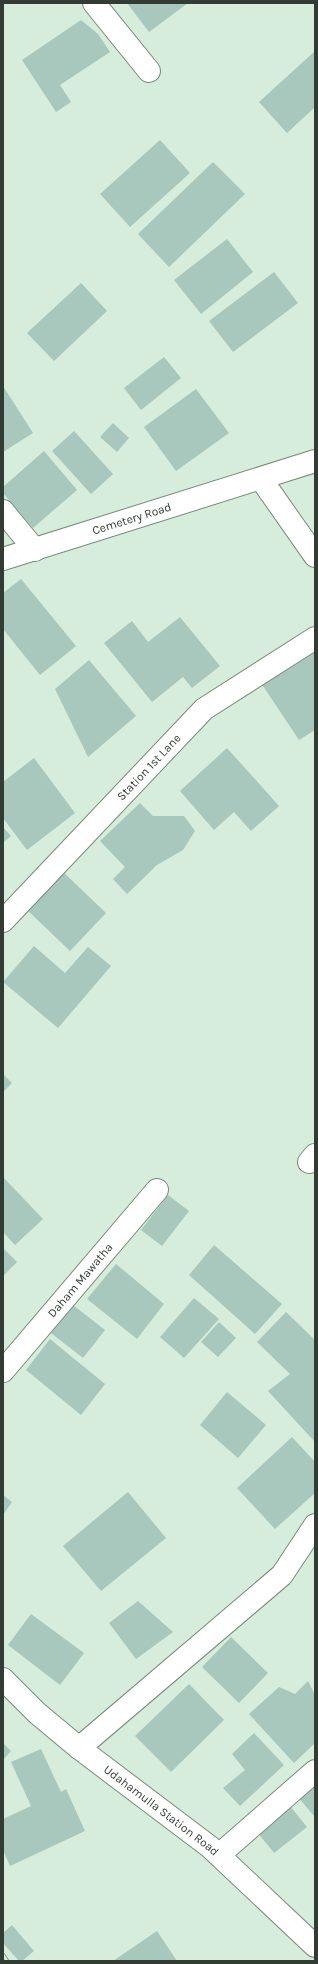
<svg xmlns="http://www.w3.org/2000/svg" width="318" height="1964" font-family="Karla,sans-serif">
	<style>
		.building { fill: #a8c7bd }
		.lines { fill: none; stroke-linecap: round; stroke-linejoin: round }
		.minor-casing { stroke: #768c7b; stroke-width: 24 }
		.minor { stroke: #fff; stroke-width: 22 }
		.rail-casing { stroke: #7c8d80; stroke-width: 4.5 }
		.rail { stroke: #d5edda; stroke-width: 3; stroke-dasharray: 9; stroke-linecap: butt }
		.labels { text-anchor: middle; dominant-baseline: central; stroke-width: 3.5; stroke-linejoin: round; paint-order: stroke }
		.street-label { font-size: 12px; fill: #323c34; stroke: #d5edda }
	</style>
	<rect width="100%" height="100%" fill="#d5edda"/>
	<path class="building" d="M 127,3 L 188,3 L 149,32 Z
		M 81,20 L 98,34 L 110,52 L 60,85 L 71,102 L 56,112 L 22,60 Z
		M 315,51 L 315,107 L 287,133 L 259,102 Z
		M 160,140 L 190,173 L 130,227 L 100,194 Z
		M 213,162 L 245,194 L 169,267 L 138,234 Z
		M 227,239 L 253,272 L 201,314 L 174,280 Z
		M 274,272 L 298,303 L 233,352 L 209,321 Z
		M 81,283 L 107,311 L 54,361 L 27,333 Z
		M 164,357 L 181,378 L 141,410 L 124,388 Z
		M 3,386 L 33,433 L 3,452 Z
		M 196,389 L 229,433 L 176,471 L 144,427 Z
		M 113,423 L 129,438 L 117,452 L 100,437 Z
		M 74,431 L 113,474 L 91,494 L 52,451 Z
		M 44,451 L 77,490 L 33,528 L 3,493 L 3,487 Z
		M 21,579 L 76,646 L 40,675 L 3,629 L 3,593 Z
		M 180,617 L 220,666 L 192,688 L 183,677 L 152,702 L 104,643 L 132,621 L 148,642 Z
		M 315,649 L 315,730 L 299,740 L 261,683 Z
		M 89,660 L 136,716 L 88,757 L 55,689 Z
		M 227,748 L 279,806 L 251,831 L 234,812 L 214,830 L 180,791 Z
		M 34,758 L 75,813 L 27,850 L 3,818 L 3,782 Z
		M 140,803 L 153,816 L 184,816 L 195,831 L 183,850 L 157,865 L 127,894 L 113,879 L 125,867 L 100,841 Z
		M 3,827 L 11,836 L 3,843 Z
		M 60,869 L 106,913 L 70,951 L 24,907 Z
		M 34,946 L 65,973 L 88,947 L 111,966 L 58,1028 L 3,982 Z
		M 3,1074 L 12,1083 L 3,1092 Z
		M 3,1177 L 43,1219 L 15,1245 L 3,1232 Z
		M 168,1195 L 189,1211 L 162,1246 L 141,1230 Z
		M 214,1245 L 282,1304 L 255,1334 L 189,1275 Z
		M 3,1248 L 17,1262 L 3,1276 Z
		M 116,1264 L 164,1304 L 137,1339 L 87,1299 Z
		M 194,1298 L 219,1319 L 184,1358 L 160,1337 Z
		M 73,1305 L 105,1330 L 83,1358 L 51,1333 Z
		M 286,1312 L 315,1340 L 315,1442 L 268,1391 L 290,1374 L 257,1342 Z
		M 219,1322 L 236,1338 L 218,1357 L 201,1342 Z
		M 50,1339 L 105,1384 L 81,1415 L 26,1370 Z
		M 227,1392 L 266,1425 L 238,1458 L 200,1425 Z
		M 292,1437 L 315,1462 L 315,1493 L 275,1529 L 237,1488 Z
		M 128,1492 L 166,1538 L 101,1591 L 63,1546 Z
		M 3,1495 L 12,1502 L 3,1515 Z
		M 138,1601 L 173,1632 L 136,1659 L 109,1623 Z
		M 31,1614 L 84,1653 L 60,1685 L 8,1645 Z
		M 231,1637 L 268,1673 L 239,1703 L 202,1667 Z
		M 308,1681 L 315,1695 L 315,1743 L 294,1763 L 249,1714 L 279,1687 L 295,1694 Z
		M 189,1684 L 224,1720 L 171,1772 L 135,1736 Z
		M 254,1733 L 284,1765 L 240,1806 L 223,1788 L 245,1770 L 232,1754 Z
		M 3,1743 L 11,1751 L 3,1760 Z
		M 41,1749 L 61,1792 L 66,1789 L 85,1831 L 10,1866 L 3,1850 L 3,1819 L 31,1806 L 11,1762 Z
		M 315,1780 L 315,1817 L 297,1796 Z
		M 290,1806 L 307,1827 L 274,1853 L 258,1833 Z
		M 12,1925 L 34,1951 L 22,1961 L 19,1961 L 3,1943 L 3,1933 Z
		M 157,1931 L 177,1961 L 113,1961 Z"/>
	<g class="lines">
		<g class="minor-casing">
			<g id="minor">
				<path d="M 94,3 L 149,71"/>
				<path d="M 261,479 L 315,556"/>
				<path d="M 3,511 L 35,550"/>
				<path id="s1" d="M 3,559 L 315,461"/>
				<path id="s2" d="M 3,921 L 204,709 L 315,638"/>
				<path d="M 309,1162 L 315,1155"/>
				<path id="s3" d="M 3,1371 L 157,1190"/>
				<path id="s4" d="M 3,1679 L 37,1713 L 79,1748 L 210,1847 L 315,1946"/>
				<path d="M 79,1748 L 282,1575 L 315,1525"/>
				<path d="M 219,1855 L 315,1771"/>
			</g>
		</g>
		<use href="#minor" class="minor"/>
		<g class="rail-casing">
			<path id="rail" d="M 3,1955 L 7,1961"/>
		</g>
		<use href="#rail" class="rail"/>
	</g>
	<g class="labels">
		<g class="street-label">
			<text stroke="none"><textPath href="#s1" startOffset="135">Cemetery Road</textPath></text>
			<text stroke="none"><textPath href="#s2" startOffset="212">Station 1st Lane</textPath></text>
			<text stroke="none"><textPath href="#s3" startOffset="119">Daham Mawatha</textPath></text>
			<text stroke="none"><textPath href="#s4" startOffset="206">Udahamulla Station Road</textPath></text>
		</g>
	</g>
	<rect width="318" height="1964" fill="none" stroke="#323c34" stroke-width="8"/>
</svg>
